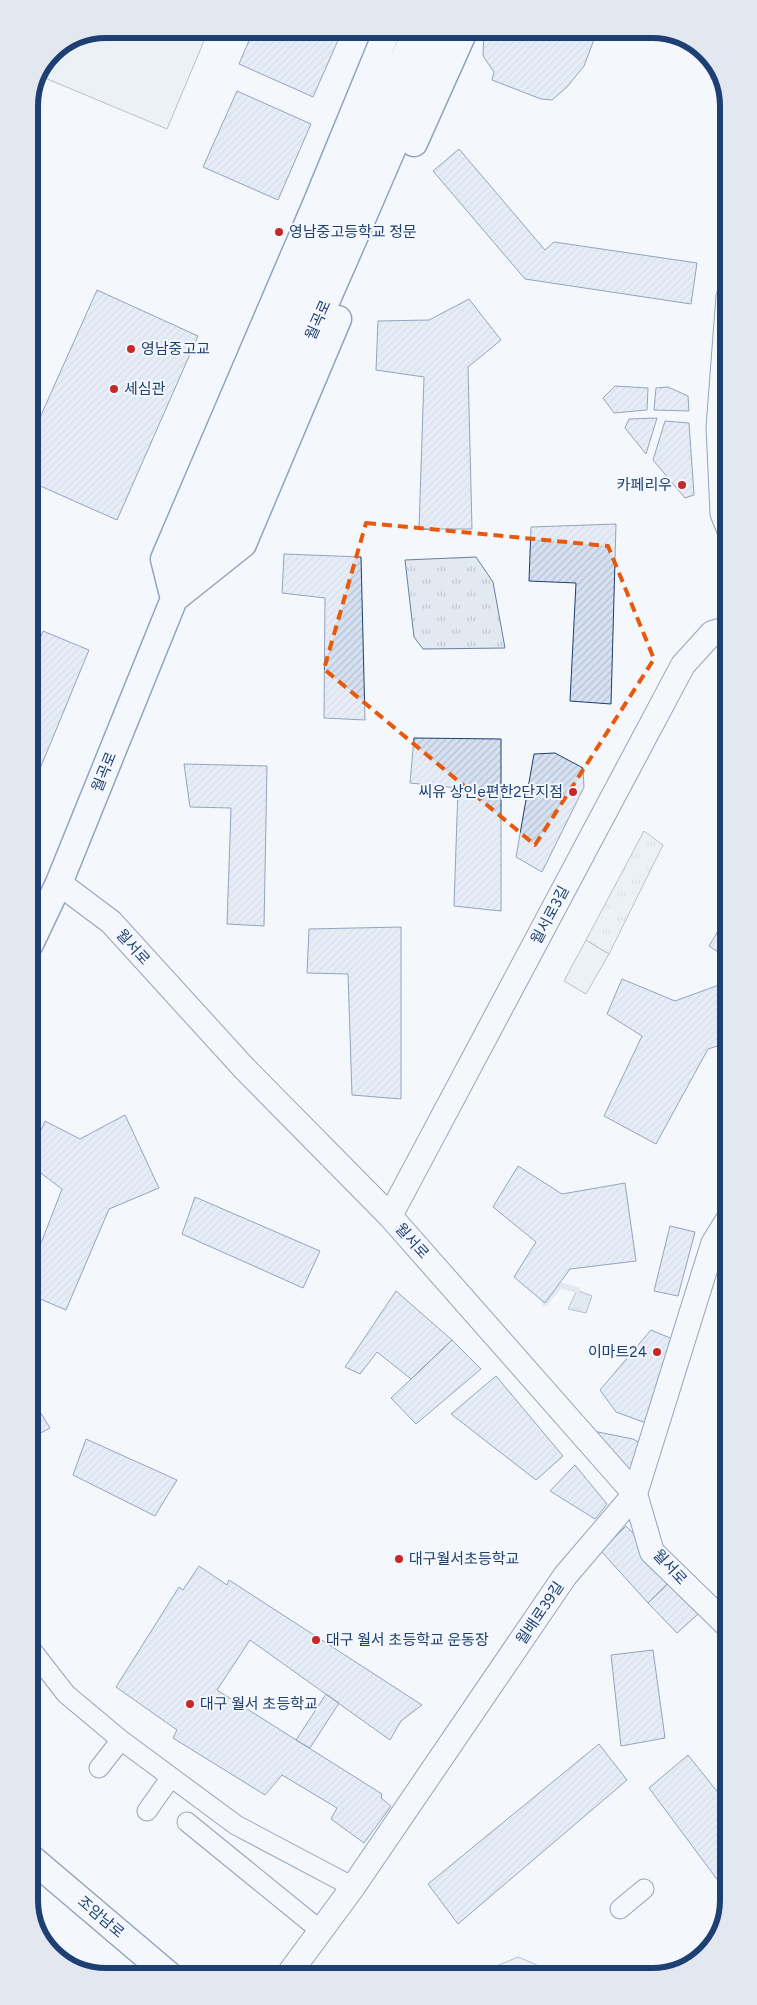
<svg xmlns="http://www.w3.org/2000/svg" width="757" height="2005" font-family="Figtree,'Noto Sans KR',sans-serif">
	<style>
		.grass { fill: #e3e9f0; stroke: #687fa3 }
		.park { fill: url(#park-tufts); stroke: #687fa3 }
		.water { fill: url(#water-ripples); stroke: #687fa3 }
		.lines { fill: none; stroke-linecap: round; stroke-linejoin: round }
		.stream { stroke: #cfd7e4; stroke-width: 6 }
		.building { fill: url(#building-hatch); stroke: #1d3f73 }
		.minor-casing { stroke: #1d3f73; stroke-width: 21 }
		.tertiary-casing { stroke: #1d3f73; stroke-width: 26 }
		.secondary-casing { stroke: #1d3f73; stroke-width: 29 }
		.minor { stroke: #f4f7fb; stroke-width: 19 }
		.tertiary { stroke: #f4f7fb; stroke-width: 24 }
		.secondary { stroke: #f4f7fb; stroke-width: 26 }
		.marked { fill: none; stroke: #e8590c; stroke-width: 4; stroke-dasharray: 10 6; stroke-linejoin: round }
		.poi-dot { fill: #c62828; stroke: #f4f7fb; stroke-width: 2 }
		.labels { text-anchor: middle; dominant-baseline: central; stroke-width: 4; stroke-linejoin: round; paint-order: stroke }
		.poi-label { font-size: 15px; fill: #1d3f73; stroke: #f4f7fb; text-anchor: start }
		.street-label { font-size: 15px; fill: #1d3f73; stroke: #f4f7fb }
		.rim { fill: none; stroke: #1d3f73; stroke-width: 6 }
	</style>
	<defs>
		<pattern id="park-tufts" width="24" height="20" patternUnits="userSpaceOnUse" patternTransform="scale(1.25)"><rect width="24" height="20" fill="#e3e9f0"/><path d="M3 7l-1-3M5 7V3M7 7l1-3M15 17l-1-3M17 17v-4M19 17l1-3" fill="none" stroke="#c2c9d1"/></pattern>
		<pattern id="water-ripples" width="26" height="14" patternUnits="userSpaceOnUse" patternTransform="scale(1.25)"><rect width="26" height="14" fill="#cfd7e4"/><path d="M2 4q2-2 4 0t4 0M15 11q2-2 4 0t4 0" fill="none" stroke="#b1bac7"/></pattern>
		<pattern id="building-hatch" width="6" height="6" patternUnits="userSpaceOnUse" patternTransform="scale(1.25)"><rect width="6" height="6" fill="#d5e0f0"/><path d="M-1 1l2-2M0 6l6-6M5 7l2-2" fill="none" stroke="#b6c1d1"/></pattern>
	</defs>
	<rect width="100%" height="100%" fill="#f4f7fb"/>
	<path class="grass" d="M 106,29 L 209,29 L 167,129 L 40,76 L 51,51 Z
		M 586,940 L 609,954 L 586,994 L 564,981 Z"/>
	<path class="park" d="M 476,557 L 493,582 L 505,648 L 423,649 L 414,637 L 405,560 Z
		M 644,831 L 663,845 L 609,954 L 586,940 Z
		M 518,1957 L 537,1965 L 544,1974 L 478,1974 Z"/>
	<path class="water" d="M 577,1290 L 592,1296 L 586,1313 L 568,1309 Z"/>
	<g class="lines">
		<path class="stream" d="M 545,1303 L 560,1285 L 577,1290"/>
	</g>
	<path class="building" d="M 254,29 L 343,29 L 313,97 L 239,64 Z
		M 484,29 L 598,29 L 584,66 L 567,87 L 552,100 L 541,99 L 492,80 L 494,72 L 483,56 Z
		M 237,91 L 311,124 L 278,200 L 203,167 Z
		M 459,149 L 545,250 L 554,242 L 697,263 L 691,304 L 525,279 L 433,171 Z
		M 97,290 L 198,336 L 117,520 L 29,481 L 29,442 Z
		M 469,299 L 501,340 L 468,367 L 472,529 L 419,529 L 424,377 L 376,370 L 378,321 L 429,320 Z
		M 615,386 L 648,388 L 647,410 L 614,413 L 603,398 Z
		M 668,387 L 688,396 L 689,411 L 654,410 L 656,388 Z
		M 657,418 L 646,454 L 625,428 L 629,419 Z
		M 665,421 L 689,423 L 694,495 L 685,498 L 653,460 Z
		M 616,524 L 611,704 L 570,701 L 576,583 L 529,581 L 531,527 Z
		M 284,554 L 361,557 L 365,720 L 324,718 L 325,598 L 282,593 Z
		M 43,631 L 89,650 L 30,793 L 30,664 Z
		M 414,738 L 501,739 L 501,911 L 454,906 L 458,788 L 410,783 Z
		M 555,753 L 583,768 L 584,787 L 542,872 L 516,857 L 534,754 Z
		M 184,764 L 267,766 L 264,926 L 227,924 L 231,808 L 190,807 Z
		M 727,916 L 727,958 L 709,946 Z
		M 401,927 L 401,1099 L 352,1095 L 348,974 L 307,973 L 309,929 Z
		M 622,979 L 675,1001 L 727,982 L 727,1043 L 708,1049 L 656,1144 L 604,1116 L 642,1036 L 607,1014 Z
		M 125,1115 L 159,1188 L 109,1209 L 66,1310 L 31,1295 L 31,1269 L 62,1189 L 30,1165 L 30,1155 L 45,1121 L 80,1139 Z
		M 518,1166 L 562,1194 L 625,1183 L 636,1261 L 570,1269 L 545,1303 L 514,1277 L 536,1242 L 493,1207 Z
		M 195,1197 L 320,1251 L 303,1288 L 182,1234 Z
		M 670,1226 L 695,1232 L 678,1296 L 654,1291 Z
		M 396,1291 L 452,1340 L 411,1379 L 377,1352 L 360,1374 L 345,1367 Z
		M 651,1330 L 675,1340 L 646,1423 L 616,1412 L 600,1390 Z
		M 452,1340 L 481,1369 L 416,1424 L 391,1398 Z
		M 496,1376 L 563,1456 L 536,1480 L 451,1414 Z
		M 31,1397 L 50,1428 L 31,1438 Z
		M 588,1430 L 633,1439 L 640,1443 L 632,1475 Z
		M 86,1439 L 177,1480 L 155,1516 L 73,1475 Z
		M 575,1465 L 607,1504 L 595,1519 L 550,1491 Z
		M 728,1470 L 728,1494 L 717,1478 Z
		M 626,1526 L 676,1576 L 648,1603 L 601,1551 Z
		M 199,1566 L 227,1585 L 229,1580 L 422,1705 L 401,1721 L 390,1740 L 250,1640 L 217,1690 L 382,1794 L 381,1798 L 391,1806 L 364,1843 L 331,1819 L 337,1808 L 282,1775 L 265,1795 L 173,1738 L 177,1730 L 116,1687 L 179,1587 L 183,1590 Z
		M 676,1576 L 704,1609 L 677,1633 L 648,1603 Z
		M 653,1650 L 665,1738 L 621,1746 L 611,1655 Z
		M 326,1694 L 339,1703 L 310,1748 L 296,1740 Z
		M 599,1744 L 627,1780 L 458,1924 L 428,1884 Z
		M 688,1755 L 728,1805 L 728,1894 L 649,1788 Z"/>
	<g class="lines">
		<g class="minor-casing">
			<path id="minor" d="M 726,296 L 716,427 L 720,514 L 726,529
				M 31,1649 L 66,1694 L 121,1740 L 236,1825 L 353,1887
				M 99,1768 L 121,1740
				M 147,1811 L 171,1777
				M 187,1822 L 321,1931
				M 620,1909 L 644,1889"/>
		</g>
		<g class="tertiary-casing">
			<path id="tertiary" d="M 59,883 L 111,922 L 244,1068 L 390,1216 L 635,1494 L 652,1552 L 728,1626
				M 390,1216 L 683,665 L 712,633 L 726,629
				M 288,1975 L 353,1887 L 565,1576 L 635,1494 L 713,1244 L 727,1221"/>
		</g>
		<g class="secondary-casing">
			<path id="secondary" d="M 417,29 L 330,228 L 174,599 L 222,539 L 354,238 L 444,29
				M 414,143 L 465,29
				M 174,599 L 164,559 L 316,204 L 388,29
				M 30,944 L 59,883 L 174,599 L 243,544 L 338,319
				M 31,1858 L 170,1976"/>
		</g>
		<use href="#minor" class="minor"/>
		<use href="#tertiary" class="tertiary"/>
		<use href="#secondary" class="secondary"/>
	</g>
	<path d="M0 0H757V2005H0ZM 366,523 L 608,546 L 654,659 L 535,845 L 324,669 Z" fill="#f4f7fb" fill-opacity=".55" fill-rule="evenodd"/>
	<path class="marked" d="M 366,523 L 608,546 L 654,659 L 535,845 L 324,669 Z"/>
	<g class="poi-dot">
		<circle cx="279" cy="232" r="5"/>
		<circle cx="131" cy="349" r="5"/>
		<circle cx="114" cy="389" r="5"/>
		<circle cx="682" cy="485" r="5"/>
		<circle cx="573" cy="792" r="5"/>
		<circle cx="657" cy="1352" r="5"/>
		<circle cx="399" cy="1559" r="5"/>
		<circle cx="316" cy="1640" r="5"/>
		<circle cx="190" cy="1704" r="5"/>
	</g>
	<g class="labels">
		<g class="poi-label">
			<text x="289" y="232">영남중고등학교 정문</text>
			<text x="141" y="349">영남중고교</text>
			<text x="124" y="389">세심관</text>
			<text x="672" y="485" text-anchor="end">카페리우</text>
			<text x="563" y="792" text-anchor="end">씨유 상인e편한2단지점</text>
			<text x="647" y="1352" text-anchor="end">이마트24</text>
			<text x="409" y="1559">대구월서초등학교</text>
			<text x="326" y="1640">대구 월서 초등학교 운동장</text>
			<text x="200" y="1704">대구 월서 초등학교</text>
		</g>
		<g class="street-label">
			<text transform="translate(318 320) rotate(-66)">월곡로</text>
			<text transform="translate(104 772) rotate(-68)">월곡로</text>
			<text transform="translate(550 915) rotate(-62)">월서로3길</text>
			<text transform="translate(133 947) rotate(48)">월서로</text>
			<text transform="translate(412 1241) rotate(48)">월서로</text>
			<text transform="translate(670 1567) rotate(47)">월서로</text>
			<text transform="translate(540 1613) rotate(-56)">월배로39길</text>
			<text transform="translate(101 1917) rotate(40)">조암남로</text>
		</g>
	</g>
	<path d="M0 0H757V2005H0ZM106 38H652A68 68 0 0 1 720 106V1900A68 68 0 0 1 652 1968H106A68 68 0 0 1 38 1900V106A68 68 0 0 1 106 38Z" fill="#e3e8f0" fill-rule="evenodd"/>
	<path class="rim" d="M106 38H652A68 68 0 0 1 720 106V1900A68 68 0 0 1 652 1968H106A68 68 0 0 1 38 1900V106A68 68 0 0 1 106 38Z"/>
</svg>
